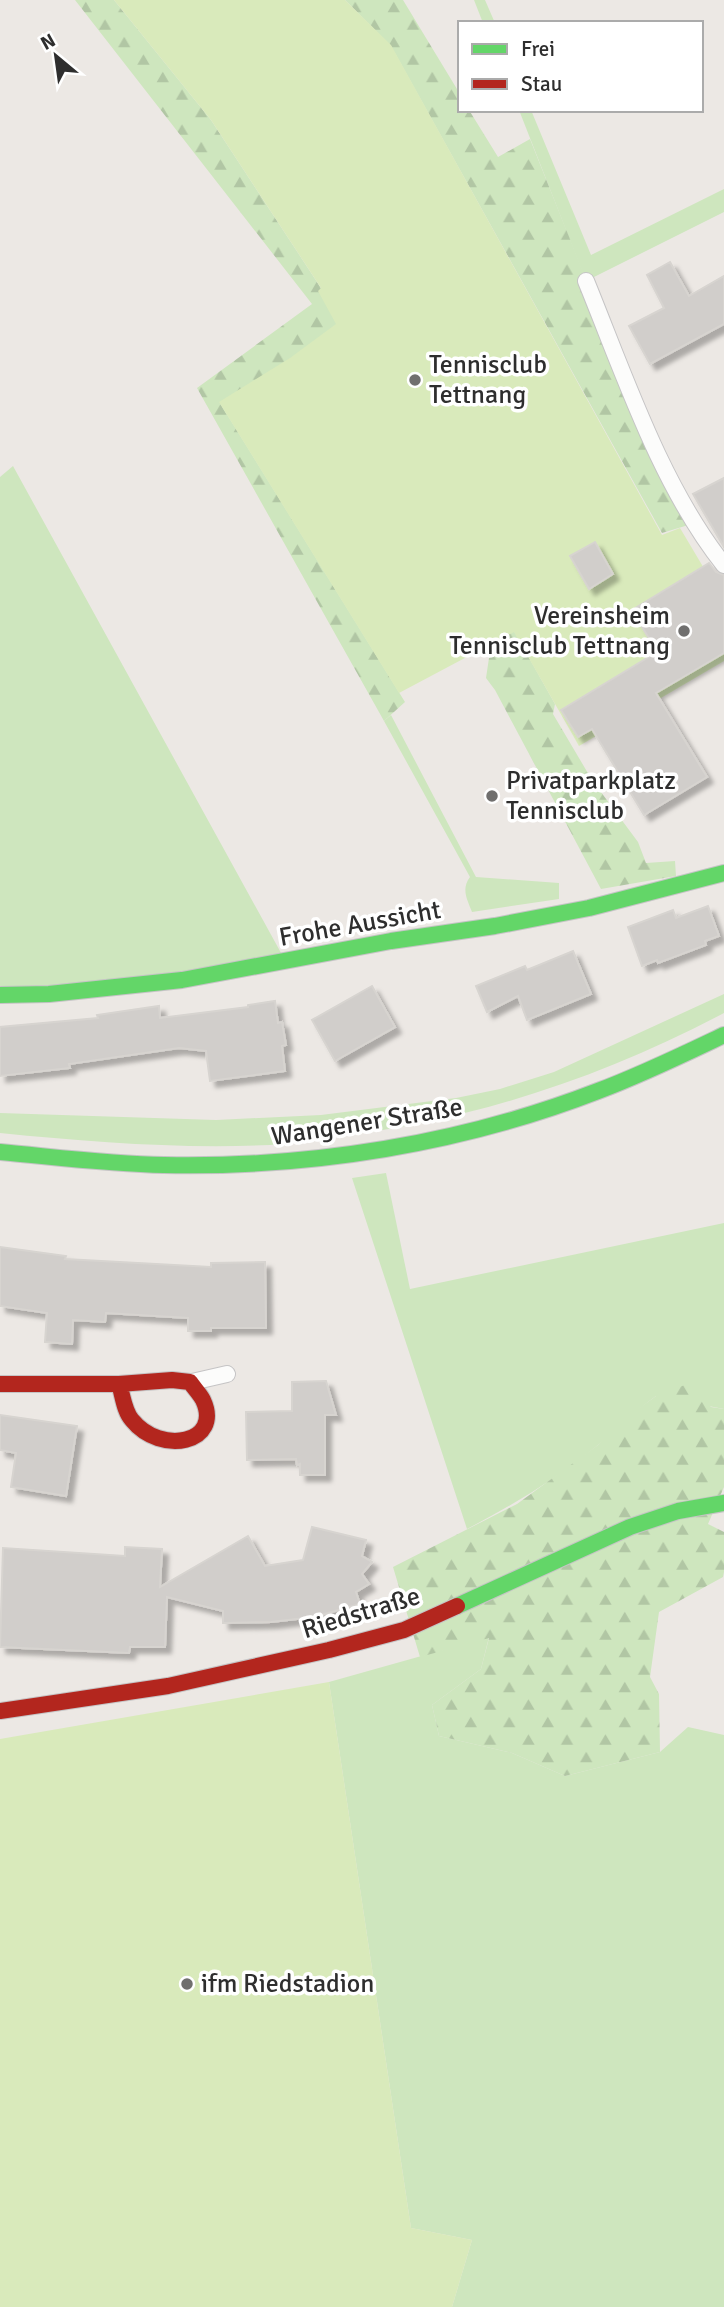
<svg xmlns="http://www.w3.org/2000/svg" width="724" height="2307" font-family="Signika,sans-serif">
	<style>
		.grass { fill: #cee6be }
		.forest { fill: url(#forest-firs) }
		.pitch { fill: #d9eabb }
		.building { fill: #d1cecb; stroke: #d7d4d0; stroke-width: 2; filter: url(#shadow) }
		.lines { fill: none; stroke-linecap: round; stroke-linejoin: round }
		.lane-casing { stroke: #c5c4c5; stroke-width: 18 }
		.fast-casing { stroke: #c5c4c5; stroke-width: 18 }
		.jam-casing { stroke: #c5c4c5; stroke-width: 18 }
		.lane { stroke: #fcfcfb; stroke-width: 16 }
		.fast { stroke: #63d668; stroke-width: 16 }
		.jam { stroke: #b3261e; stroke-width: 16 }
		.poi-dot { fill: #706f6e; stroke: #fff; stroke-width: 2.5 }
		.labels { text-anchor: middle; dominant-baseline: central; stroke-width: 7; stroke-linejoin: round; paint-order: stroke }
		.poi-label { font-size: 26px; fill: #2e2e2e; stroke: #fff; text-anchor: start }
		.street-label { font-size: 26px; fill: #2e2e2e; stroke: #fff }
	</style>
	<defs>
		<pattern id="forest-firs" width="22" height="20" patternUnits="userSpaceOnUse" patternTransform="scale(1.75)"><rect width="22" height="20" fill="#cee6be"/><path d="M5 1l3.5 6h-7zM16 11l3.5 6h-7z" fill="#b1c6a4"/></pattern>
		<filter id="shadow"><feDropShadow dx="6" dy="6" stdDeviation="2" flood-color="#0004"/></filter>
	</defs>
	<rect width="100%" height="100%" fill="#ece8e4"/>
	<path class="grass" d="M 474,0 L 485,0 L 495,23 L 483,23 Z
		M 519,110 L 531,110 L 591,255 L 724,189 L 724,212 L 586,281 Z
		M 13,466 L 286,962 L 0,995 L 0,477 Z
		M 391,715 L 476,877 L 559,883 L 559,899 L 472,912 C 467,899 461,889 470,877 L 384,721 Z
		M 724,994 L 724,1013 C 601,1078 471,1121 333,1137 C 312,1140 291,1144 270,1145 C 179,1149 90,1142 0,1133 L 0,1113 L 216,1120 L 321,1115 L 456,1098 L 500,1089 L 554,1072 Z
		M 386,1173 L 410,1289 L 724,1223 L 724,1409 L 656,1396 C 635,1411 618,1429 598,1445 C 558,1478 513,1505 467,1529 L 352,1178 Z
		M 489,1637 L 481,1669 L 432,1705 L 439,1736 L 512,1753 L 565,1776 L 660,1752 L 688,1727 L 724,1735 L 724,2307 L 452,2307 L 472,2240 L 411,2228 L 329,1682 Z"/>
	<path class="forest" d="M 75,0 L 114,0 L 211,120 L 321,288 L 511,623 L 220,403 L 405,702 L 384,721 L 197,388 L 312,304 Z
		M 345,0 L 403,0 L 460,94 L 460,110 L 469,110 L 498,157 L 530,139 L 647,432 L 695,523 L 662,533 L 391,46 Z
		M 514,631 L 555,704 L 553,714 L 592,780 L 638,842 L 646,863 L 675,861 L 676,876 L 601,889 L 495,690 L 486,678 L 489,658 L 499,652 L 500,639 Z
		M 690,1383 L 711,1407 L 724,1409 L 724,1487 L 708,1524 L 724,1532 L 724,1572 L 723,1577 L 659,1612 L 650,1677 L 659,1694 L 660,1752 L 565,1776 L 512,1753 L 439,1736 L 432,1705 L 481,1669 L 489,1638 L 420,1657 L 393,1567 L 517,1504 L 598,1445 L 623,1420 L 656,1396 Z"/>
	<path class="pitch" d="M 114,0 L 345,0 L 391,45 L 662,535 L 680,528 L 724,602 L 724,661 L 579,746 L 514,632 L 399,693 L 219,402 L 290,358 L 336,324 L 318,291 L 321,288 L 211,120 Z
		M 329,1682 L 411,2228 L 472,2240 L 452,2307 L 0,2307 L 0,1739 Z"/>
	<path class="building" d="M 670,262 L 689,296 L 724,276 L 724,324 L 650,364 L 629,326 L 664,308 L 647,275 Z
		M 724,478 L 724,547 L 693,494 Z
		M 595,542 L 613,574 L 589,589 L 570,556 Z
		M 709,563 L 716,572 L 724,575 L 724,653 L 656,693 L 707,777 L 644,815 L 592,729 L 578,737 L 561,710 L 657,652 L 632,610 Z
		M 708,906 L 719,936 L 705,941 L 706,945 L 658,963 L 657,960 L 642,966 L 628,927 L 673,910 L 676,918 Z
		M 573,951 L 591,994 L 527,1020 L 518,996 L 487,1012 L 476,986 L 525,966 L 527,970 Z
		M 372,986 L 395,1027 L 335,1061 L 312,1020 Z
		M 275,1001 L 278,1023 L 282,1022 L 286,1045 L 282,1046 L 285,1071 L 210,1081 L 206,1051 L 179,1048 L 69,1064 L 70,1068 L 0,1076 L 0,1027 L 98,1018 L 97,1015 L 159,1006 L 160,1018 L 248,1007 L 248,1005 Z
		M 0,1247 L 66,1256 L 65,1259 L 211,1267 L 211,1263 L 265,1262 L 266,1328 L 211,1328 L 211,1331 L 188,1331 L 188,1318 L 106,1313 L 105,1322 L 73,1320 L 72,1344 L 45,1342 L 47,1313 L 0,1306 Z
		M 326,1381 L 336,1415 L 325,1415 L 325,1475 L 300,1475 L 300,1464 L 297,1465 L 296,1459 L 247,1460 L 246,1412 L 292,1411 L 292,1382 Z
		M 0,1415 L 77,1426 L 66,1496 L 11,1487 L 16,1453 L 0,1450 Z
		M 312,1527 L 366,1540 L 362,1556 L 372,1562 L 362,1574 L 369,1584 L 356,1592 L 360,1604 L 314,1617 L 271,1622 L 223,1623 L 223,1611 L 167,1597 L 165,1647 L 130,1647 L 129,1653 L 0,1647 L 3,1548 L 125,1556 L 125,1547 L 162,1549 L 160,1587 L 248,1536 L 265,1566 L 303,1560 Z"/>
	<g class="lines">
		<g class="lane-casing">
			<path id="lane" d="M 586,281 C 624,374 661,486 724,565
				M 192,1382 L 227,1374"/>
		</g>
		<g class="fast-casing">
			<path id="fast" d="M 0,995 L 49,994 L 182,980 L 391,941 L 495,926 L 589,908 L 724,873
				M 0,1152 C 55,1157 109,1164 164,1165 C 311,1168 461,1144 598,1091 C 641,1075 682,1055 724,1035
				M 457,1606 L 630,1527 L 678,1511 L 724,1503"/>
		</g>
		<g class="jam-casing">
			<path id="jam" d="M 0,1384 L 119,1384 L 172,1380 L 190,1382 C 194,1388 200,1394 203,1400 C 223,1443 161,1456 132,1420 C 124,1411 123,1396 119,1384
				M 0,1711 L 168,1686 L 329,1650 L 404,1630 L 457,1606"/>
		</g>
		<use href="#lane" class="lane"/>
		<use href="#fast" class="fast"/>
		<use href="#jam" class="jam"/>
	</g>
	<g class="poi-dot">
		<circle cx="415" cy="380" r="7"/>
		<circle cx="684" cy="631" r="7"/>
		<circle cx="492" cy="796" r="7"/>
		<circle cx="187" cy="1984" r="7"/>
	</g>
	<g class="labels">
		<g class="poi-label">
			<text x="429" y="365">Tennisclub<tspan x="429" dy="30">Tettnang</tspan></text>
			<text x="670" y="616" text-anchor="end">Vereinsheim<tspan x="670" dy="30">Tennisclub Tettnang</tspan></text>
			<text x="506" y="781">Privatparkplatz<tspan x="506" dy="30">Tennisclub</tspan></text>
			<text x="201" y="1984">ifm Riedstadion</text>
		</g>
		<g class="street-label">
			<text transform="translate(360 924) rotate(-10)">Frohe Aussicht</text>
			<text transform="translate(367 1122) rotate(-9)">Wangener Straße</text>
			<text transform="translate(361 1613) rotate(-17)">Riedstraße</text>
		</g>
	</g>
	<rect x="458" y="21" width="245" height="91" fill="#ffffff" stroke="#ababab" stroke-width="2"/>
	<rect x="472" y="44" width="35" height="10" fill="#63d668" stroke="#ababab" stroke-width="2"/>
	<text x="521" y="56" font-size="21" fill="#2e2e2e">Frei</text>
	<rect x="472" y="79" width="35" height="10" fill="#b3261e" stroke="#ababab" stroke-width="2"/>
	<text x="521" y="91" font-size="21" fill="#2e2e2e">Stau</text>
	<g transform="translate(56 56) rotate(331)" stroke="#ffffff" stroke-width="5" paint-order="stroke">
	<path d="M0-5L12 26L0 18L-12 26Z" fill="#2e2e2e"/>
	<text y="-10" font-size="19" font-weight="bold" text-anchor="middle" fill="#2e2e2e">N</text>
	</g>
</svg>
